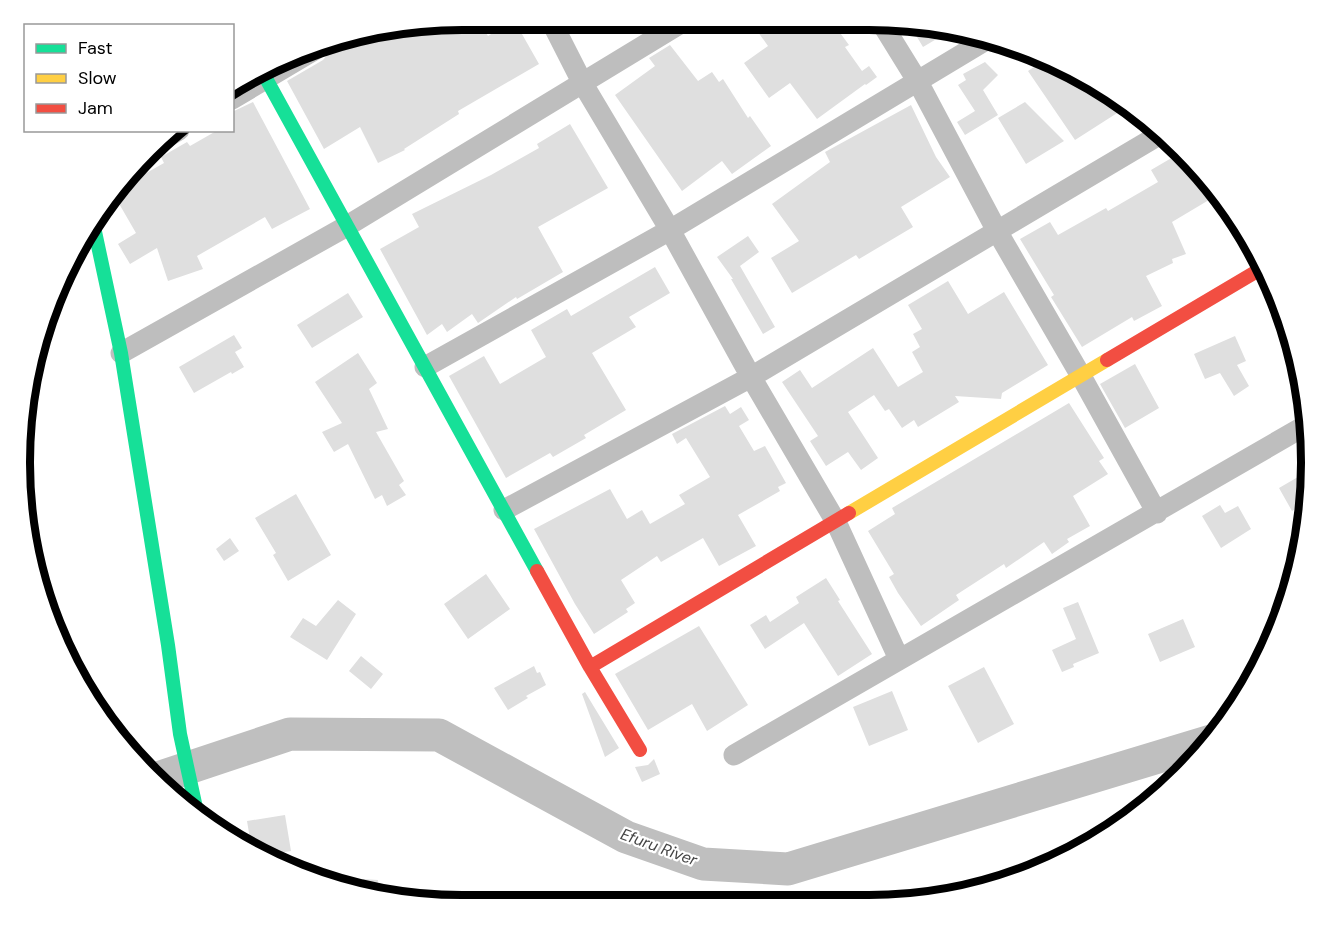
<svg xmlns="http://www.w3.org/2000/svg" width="1331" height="925" font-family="'DM Sans',sans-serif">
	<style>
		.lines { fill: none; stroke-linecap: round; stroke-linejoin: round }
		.river { stroke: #bfbfbf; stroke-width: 33 }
		.building { fill: #dfdfdf }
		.street { stroke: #bebebe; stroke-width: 21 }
		.fast { stroke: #16e098; stroke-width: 14 }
		.slow { stroke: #ffcf43; stroke-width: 14 }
		.jam { stroke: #f24e42; stroke-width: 14 }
		.labels { text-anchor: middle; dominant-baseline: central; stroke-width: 4.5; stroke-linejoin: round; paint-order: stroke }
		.water-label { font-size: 16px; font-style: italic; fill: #444; stroke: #fff }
		.rim { fill: none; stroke: #000; stroke-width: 8 }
	</style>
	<rect width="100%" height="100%" fill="#fff"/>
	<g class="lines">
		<path class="river" d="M 155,779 L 290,734 L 439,735 L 626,837 L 703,864 L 788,869 L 1211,741"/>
	</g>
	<path class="building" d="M 462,20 L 478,20 L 488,36 L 514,20 L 539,64 L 458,111 L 459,114 L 404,149 L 405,150 L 378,163 L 360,127 L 324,149 L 287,81 L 323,60 L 328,54 L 356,37 L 358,40 L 371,32 Z
		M 753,25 L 835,26 L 849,45 L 845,47 L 862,71 L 869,66 L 877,77 L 866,85 L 865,84 L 817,119 L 790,83 L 769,98 L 744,63 L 768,46 Z
		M 911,27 L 955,28 L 923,47 Z
		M 670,45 L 698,81 L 712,72 L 719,82 L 723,79 L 748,118 L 750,116 L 771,146 L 732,174 L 722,161 L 682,191 L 615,95 L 655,66 L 649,58 Z
		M 1024,54 L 1090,79 L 1125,108 L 1075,140 L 1028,71 L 1034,67 Z
		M 985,62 L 998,75 L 983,90 L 998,115 L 965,135 L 957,122 L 975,111 L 958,85 L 966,80 L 963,74 Z
		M 253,102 L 310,209 L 272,229 L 265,217 L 197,256 L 203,269 L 168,281 L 157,248 L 130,264 L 118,244 L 136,233 L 114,195 L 118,189 L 164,163 L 161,157 L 187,142 L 190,146 L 218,130 L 232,130 L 232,112 Z
		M 1025,102 L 1064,141 L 1026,164 L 998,118 Z
		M 911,105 L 936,157 L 950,177 L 901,207 L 913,227 L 859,259 L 856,255 L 792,293 L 771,258 L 799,241 L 772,204 L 830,162 L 825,152 Z
		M 570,124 L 608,188 L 538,227 L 563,272 L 517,299 L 516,297 L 478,323 L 472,314 L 447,332 L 442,324 L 427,335 L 380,249 L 419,227 L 412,214 L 491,175 L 539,148 L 537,144 Z
		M 1180,153 L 1186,157 L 1199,179 L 1206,177 L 1219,194 L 1172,222 L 1186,254 L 1172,259 L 1173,263 L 1146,276 L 1162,306 L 1134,321 L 1132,317 L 1082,347 L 1051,297 L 1054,295 L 1020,239 L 1050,222 L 1058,235 L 1106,208 L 1108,211 L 1158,182 L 1151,170 Z
		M 748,236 L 759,252 L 740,266 L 775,327 L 763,334 L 731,279 L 733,279 L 717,257 Z
		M 655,267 L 670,293 L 629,317 L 636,327 L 592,353 L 626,410 L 584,435 L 586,438 L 553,457 L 550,453 L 506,478 L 449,376 L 484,356 L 500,384 L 546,357 L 531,330 L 567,309 L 571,316 Z
		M 948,281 L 968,314 L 1004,292 L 1048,365 L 1002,393 L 1001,399 L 955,396 L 959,402 L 918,427 L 914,420 L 902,428 L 889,409 L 885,411 L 874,395 L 848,412 L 878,458 L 861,470 L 848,452 L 826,466 L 810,441 L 818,436 L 782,382 L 800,370 L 812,388 L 873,348 L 898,387 L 923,372 L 912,352 L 920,347 L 913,334 L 922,329 L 908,305 Z
		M 348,293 L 363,317 L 312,348 L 297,325 Z
		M 234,335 L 242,348 L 235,352 L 244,367 L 232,374 L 231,372 L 194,393 L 179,367 Z
		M 1235,336 L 1246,361 L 1237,365 L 1249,386 L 1234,396 L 1220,373 L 1205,379 L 1194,354 Z
		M 358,353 L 377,383 L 369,389 L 388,429 L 376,432 L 404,481 L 399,485 L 406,495 L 387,506 L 382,495 L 375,499 L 348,444 L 334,452 L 322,432 L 342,423 L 315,382 Z
		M 1135,364 L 1159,408 L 1125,428 L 1100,384 Z
		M 1069,403 L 1104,458 L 1099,461 L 1108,474 L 1073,496 L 1090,526 L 1067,539 L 1069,542 L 1052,554 L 1044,542 L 1006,568 L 1004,564 L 956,595 L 959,600 L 921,626 L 898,593 L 889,577 L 894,574 L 868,531 L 895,514 L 892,508 Z
		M 725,406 L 730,414 L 741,407 L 749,420 L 739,426 L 754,451 L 765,446 L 786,483 L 778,487 L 780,491 L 738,515 L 756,546 L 719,566 L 703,538 L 661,562 L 657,556 L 621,580 L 635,603 L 626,609 L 628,612 L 594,634 L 575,604 L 534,529 L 610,489 L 627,519 L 642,510 L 650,524 L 685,504 L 679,495 L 710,477 L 686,438 L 677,444 L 672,434 Z
		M 1310,470 L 1309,501 L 1292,511 L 1279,488 Z
		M 296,494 L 331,555 L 288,581 L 273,555 L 276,553 L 255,518 Z
		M 1220,505 L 1225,513 L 1238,506 L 1251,529 L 1221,548 L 1202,516 Z
		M 230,538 L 239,551 L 224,561 L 216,549 Z
		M 486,574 L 510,609 L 468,639 L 444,604 Z
		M 826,578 L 840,600 L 838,601 L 872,654 L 838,676 L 804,623 L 765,649 L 750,625 L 766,615 L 770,622 L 799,603 L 796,597 Z
		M 338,600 L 356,614 L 327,660 L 290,637 L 303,618 L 316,626 Z
		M 1078,602 L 1099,653 L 1073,664 L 1074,667 L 1062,672 L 1052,650 L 1076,639 L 1063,608 Z
		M 1183,619 L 1195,647 L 1160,662 L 1148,634 Z
		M 699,626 L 748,705 L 707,731 L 692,704 L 648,730 L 615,674 Z
		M 361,656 L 383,674 L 371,689 L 349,671 Z
		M 534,666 L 537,673 L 540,672 L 546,685 L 526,696 L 528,698 L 508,710 L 494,688 Z
		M 984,667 L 1014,724 L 978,743 L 948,686 Z
		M 892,691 L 908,730 L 869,746 L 853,707 Z
		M 585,692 L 619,748 L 605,757 L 582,694 Z
		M 654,759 L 660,774 L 642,782 L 635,767 L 648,765 Z
		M 285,815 L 291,851 L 261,856 L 252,851 L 247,821 Z
		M 363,879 L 378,880 L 376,895 L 362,893 Z"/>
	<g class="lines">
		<path class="street" d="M 551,21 L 583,84 L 670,230 L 751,377 L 836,522 L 899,659
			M 884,27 L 918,82 L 997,231 L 1081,376 L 1157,513
			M 232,99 L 316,49
			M 167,137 L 179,130
			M 121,353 L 347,226 L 681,23
			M 425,367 L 670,230 L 986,40
			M 504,510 L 751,377 L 1159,135
			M 734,755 L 1308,424"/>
		<path class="fast" d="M 263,73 L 537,571
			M 94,227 L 121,353 L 168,645 L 180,734 L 198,817"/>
		<path class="slow" d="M 849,513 L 1107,360"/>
		<path class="jam" d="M 1107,360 L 1264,267
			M 537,571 L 590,667 L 640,750
			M 590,667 L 849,513"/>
	</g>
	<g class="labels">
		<g class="water-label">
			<text transform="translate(659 847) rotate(20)">Efuru River</text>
		</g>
	</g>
	<path d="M0 0H1331V925H0ZM462 30H869A432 432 0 0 1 1301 462V463A432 432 0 0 1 869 895H462A432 432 0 0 1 30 463V462A432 432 0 0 1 462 30Z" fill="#fff" fill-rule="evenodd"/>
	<path class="rim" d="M462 30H869A432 432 0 0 1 1301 462V463A432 432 0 0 1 869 895H462A432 432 0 0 1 30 463V462A432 432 0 0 1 462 30Z"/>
	<rect x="24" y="24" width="210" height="108" fill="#ffffff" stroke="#999999" stroke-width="1.5"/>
	<rect x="36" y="44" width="30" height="9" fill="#16e098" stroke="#999999" stroke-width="1.5"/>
	<text x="78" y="54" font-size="18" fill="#000000">Fast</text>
	<rect x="36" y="74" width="30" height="9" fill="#ffcf43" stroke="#999999" stroke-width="1.5"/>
	<text x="78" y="84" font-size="18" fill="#000000">Slow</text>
	<rect x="36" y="104" width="30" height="9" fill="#f24e42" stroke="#999999" stroke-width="1.5"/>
	<text x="78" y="114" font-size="18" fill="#000000">Jam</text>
</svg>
